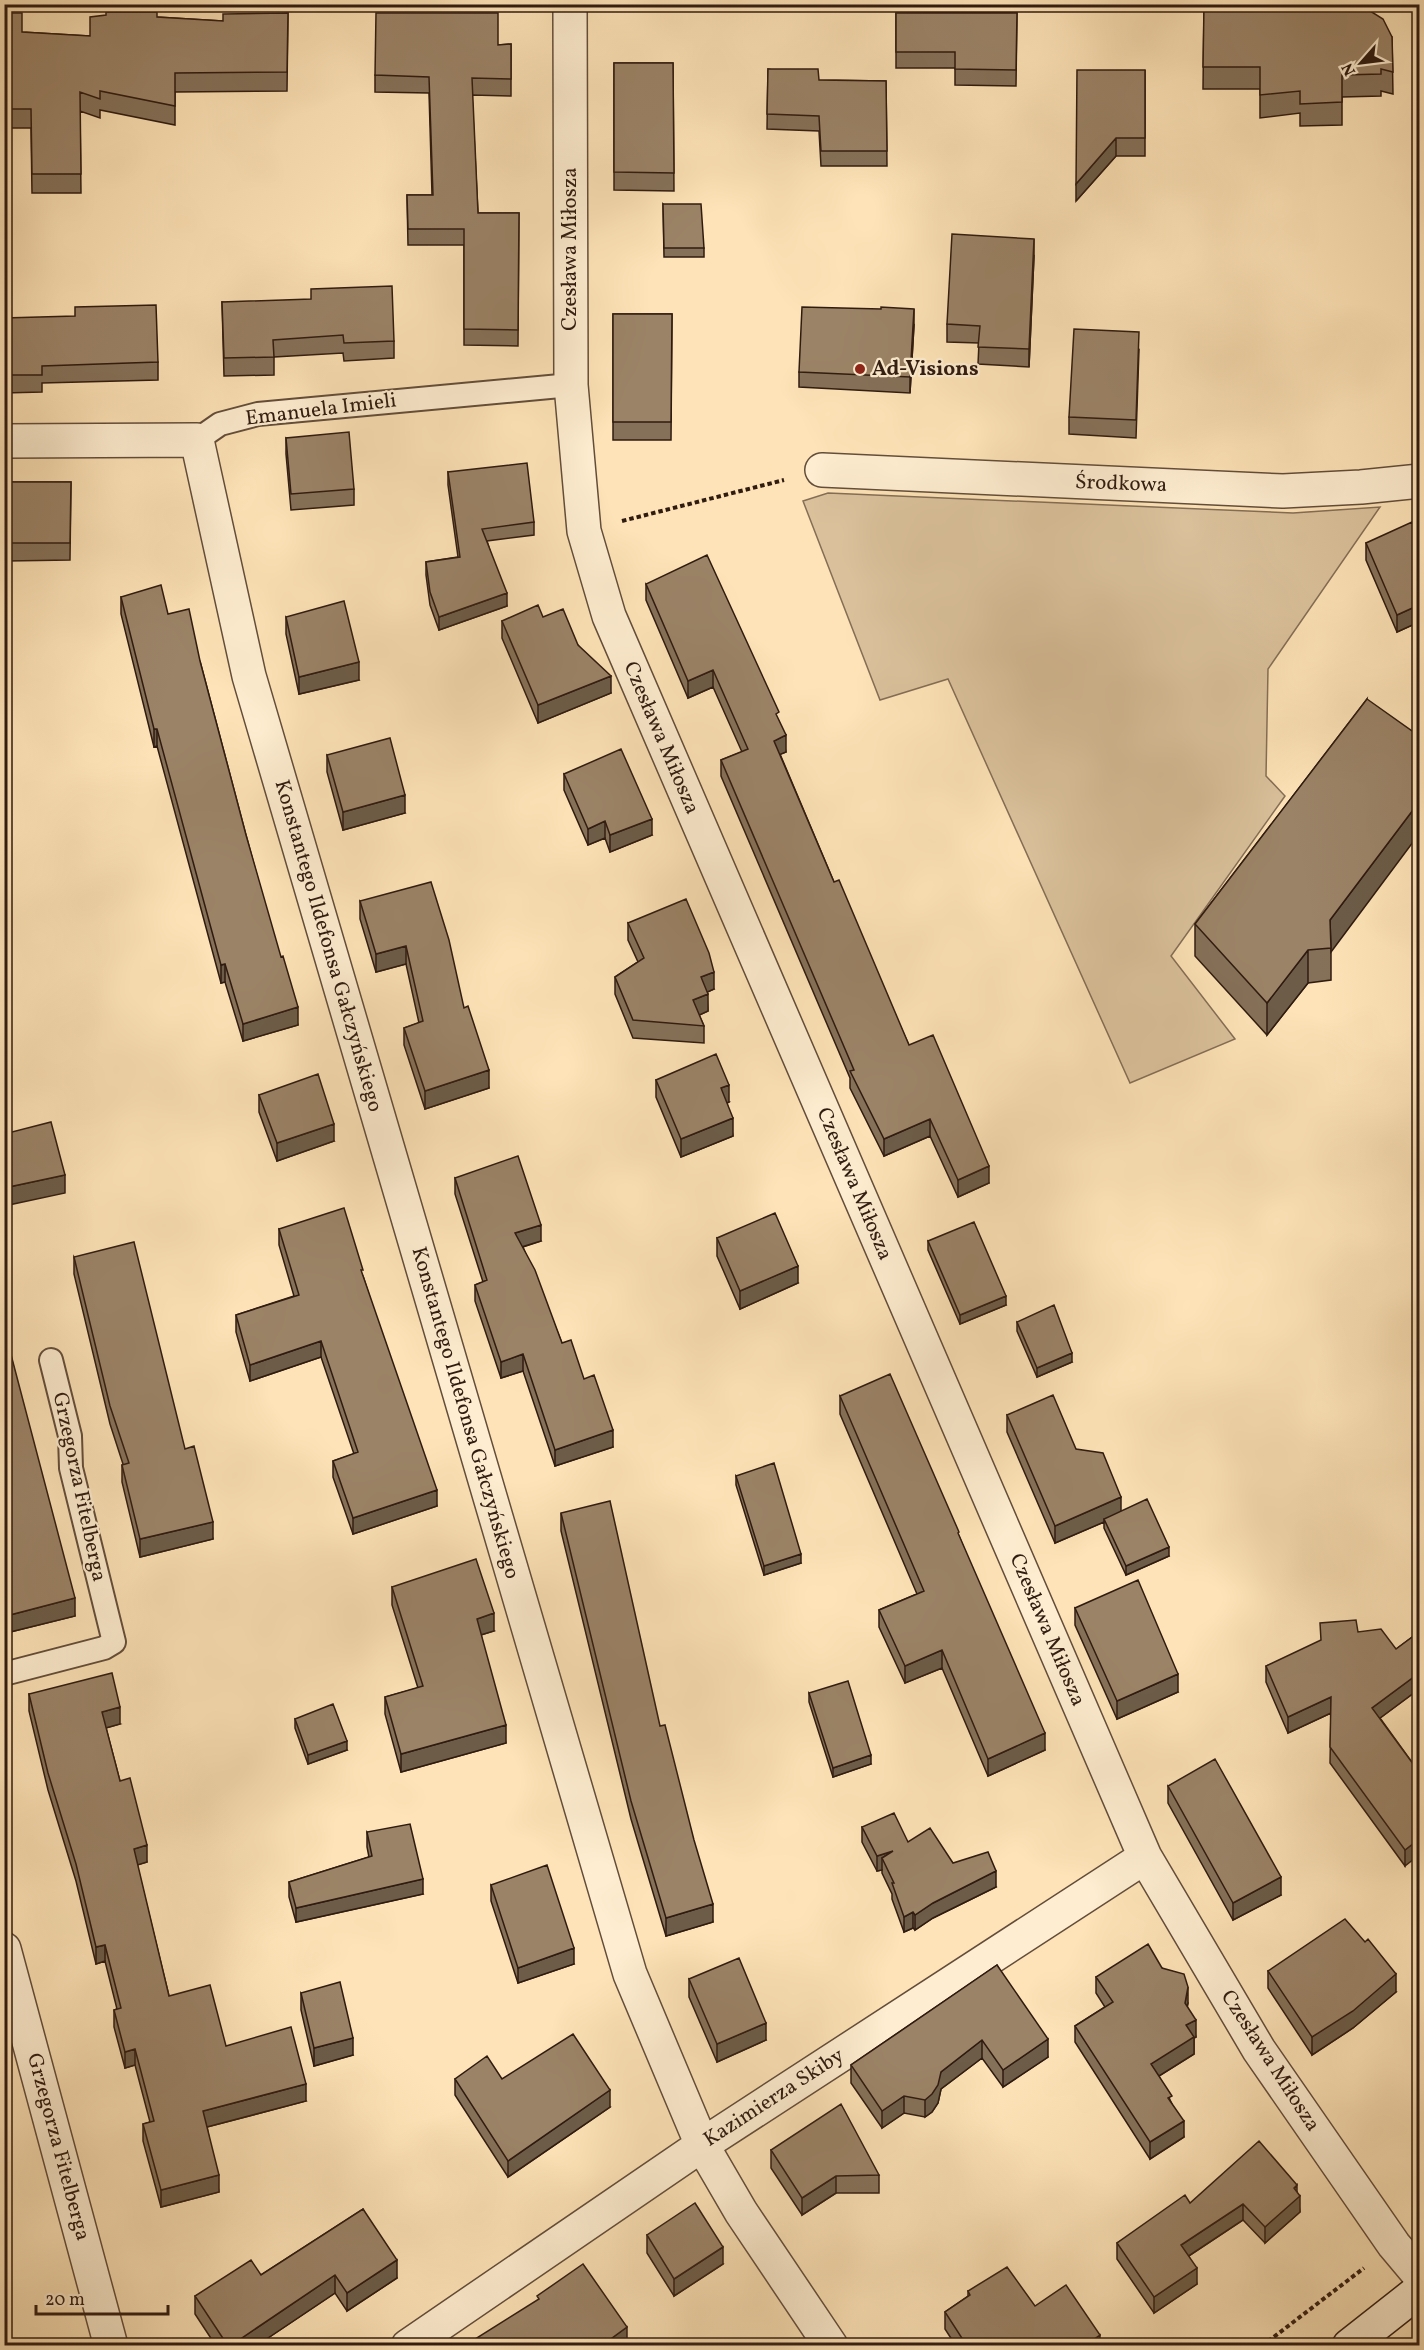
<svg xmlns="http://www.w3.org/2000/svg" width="1424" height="2350" font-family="Vollkorn,serif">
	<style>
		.green { fill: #dac19b; stroke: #856e56; stroke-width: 1.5 }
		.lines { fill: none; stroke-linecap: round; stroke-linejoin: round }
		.lane-casing { stroke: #634d3a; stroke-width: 26 }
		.street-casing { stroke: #634d3a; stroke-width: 36 }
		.secondary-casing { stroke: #301b10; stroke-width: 36 }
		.path { stroke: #301b10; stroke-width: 4; stroke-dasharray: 4.5 3; stroke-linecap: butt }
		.lane { stroke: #feedd0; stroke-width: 22 }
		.street { stroke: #feedd0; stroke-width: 33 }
		.secondary { stroke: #feedd0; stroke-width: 33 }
		.wall { fill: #857159; stroke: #301b10; stroke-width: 1.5 }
		.shaded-wall { fill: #6c5c48; stroke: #301b10; stroke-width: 1.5 }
		.building { fill: #9b8367; stroke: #301b10; stroke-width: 1.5 }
		.poi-dot { fill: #8f2418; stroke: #feedd0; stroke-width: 2 }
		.labels { text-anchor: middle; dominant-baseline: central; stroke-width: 4.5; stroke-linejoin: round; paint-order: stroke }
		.street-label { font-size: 21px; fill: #301b10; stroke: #feedd0 }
		.poi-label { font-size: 21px; font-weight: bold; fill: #301b10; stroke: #feedd0; text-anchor: start }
	</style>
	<rect width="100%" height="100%" fill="#fde3b7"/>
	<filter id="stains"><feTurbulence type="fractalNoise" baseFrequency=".00333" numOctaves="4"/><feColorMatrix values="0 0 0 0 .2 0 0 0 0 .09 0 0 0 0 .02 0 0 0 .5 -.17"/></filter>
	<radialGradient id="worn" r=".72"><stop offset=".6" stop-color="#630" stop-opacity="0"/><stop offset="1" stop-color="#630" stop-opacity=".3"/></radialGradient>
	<path class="green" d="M 828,493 L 1293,513 L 1380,507 L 1268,669 L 1266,776 L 1285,796 L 1171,956 L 1235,1039 L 1130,1083 L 948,679 L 880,700 L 803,501 Z"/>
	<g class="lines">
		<g class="lane-casing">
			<path id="lane" d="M 197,440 L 220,424 L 258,414 L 571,385
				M 4,1674 L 104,1648 L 114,1642 L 71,1468 L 70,1436 L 51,1360"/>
		</g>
		<g class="street-casing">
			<path id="street" d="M 570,4 L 571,385 L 584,531 L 609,616 L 1145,1857 L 1259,2050 L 1394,2245 L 1420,2276
				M 4,441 L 197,440 L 249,676 L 630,1974 L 702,2145 L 741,2212 L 831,2346
				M 822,470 L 1283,491 L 1361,487 L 1420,481
				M 4,1949 L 111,2346
				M 408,2346 L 702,2145 L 1145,1857"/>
		</g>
		<g class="secondary-casing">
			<path id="secondary" d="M 1349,2346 L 1420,2290"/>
		</g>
		<path class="path" d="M 622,521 L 784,480
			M 1262,2346 L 1364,2268"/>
		<use href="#lane" class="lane"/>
		<use href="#street" class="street"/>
		<use href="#secondary" class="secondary"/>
	</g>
	<path class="wall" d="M 1204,6 L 1392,37 L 1393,94 L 1381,91 L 1381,96 L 1342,97 L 1342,125 L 1300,126 L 1300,113 L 1260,118 L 1260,89 L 1203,89 Z
		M 4,13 L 22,32 L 90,36 L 157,17 L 223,21 L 288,13 L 287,91 L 175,92 L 175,125 L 100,110 L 100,118 L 80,111 L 81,193 L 32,193 L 31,128 L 4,128 Z
		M 896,13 L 1017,13 L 1016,86 L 955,85 L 955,68 L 896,68 Z
		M 511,44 L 511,96 L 472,95 L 478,213 L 519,213 L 518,346 L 464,345 L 464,245 L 408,245 L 407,195 L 432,195 L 429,93 L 375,92 L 375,75 L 498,45 Z
		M 614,63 L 673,63 L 674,191 L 614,190 Z
		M 768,69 L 819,80 L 886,81 L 887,166 L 821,166 L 819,131 L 767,129 Z
		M 1145,70 L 1145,156 L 1116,156 L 1076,201 Z
		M 663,204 L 704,248 L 704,257 L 664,257 Z
		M 1034,256 L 1029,367 L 978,364 L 979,343 L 947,342 L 947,324 Z
		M 222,302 L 394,341 L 394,358 L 344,361 L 343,353 L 274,357 L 274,375 L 224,376 Z
		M 613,314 L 672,314 L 671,440 L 613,440 Z
		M 4,318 L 158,362 L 158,380 L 42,383 L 42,392 L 4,393 Z
		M 914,325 L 910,393 L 799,387 L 799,372 Z
		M 1139,350 L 1136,438 L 1069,434 L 1069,417 Z
		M 286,438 L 354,489 L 354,505 L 291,510 L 286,454 Z
		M 448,472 L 534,522 L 534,535 L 487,541 L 507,606 L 439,630 L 430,605 L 426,575 L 426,562 L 458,557 L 448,485 Z
		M 8,482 L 71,482 L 70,560 L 7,561 Z
		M 1419,537 L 1419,622 L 1397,632 L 1366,560 L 1366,543 Z
		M 646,584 L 779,721 L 786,752 L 780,754 L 834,882 L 909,1045 L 989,1183 L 958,1197 L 930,1136 L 884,1156 L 850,1088 L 850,1078 L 721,776 L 721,760 L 742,752 L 713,687 L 688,698 L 646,600 Z
		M 121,597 L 168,614 L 200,661 L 246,835 L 298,1025 L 243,1041 L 225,982 L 221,983 L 157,746 L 154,747 L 121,614 Z
		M 286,617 L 359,680 L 299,694 L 286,634 Z
		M 543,617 L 578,645 L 611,693 L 538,723 L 502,638 L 502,621 Z
		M 1367,699 L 1331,952 L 1331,980 L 1308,983 L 1267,1035 L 1195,956 L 1195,924 Z
		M 327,755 L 405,813 L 343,830 L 327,772 Z
		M 564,774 L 652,835 L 610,852 L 605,838 L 588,845 L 564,790 Z
		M 360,901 L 464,1008 L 489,1088 L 425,1109 L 404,1045 L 404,1028 L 419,1023 L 406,964 L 376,972 L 360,919 Z
		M 628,923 L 714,989 L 707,992 L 708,1011 L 699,1015 L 704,1026 L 704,1043 L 633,1038 L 615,994 L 615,977 L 638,962 L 628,940 Z
		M 656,1080 L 729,1102 L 727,1103 L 733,1136 L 681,1157 L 656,1097 Z
		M 259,1095 L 334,1141 L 277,1161 L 259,1112 Z
		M 455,1178 L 541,1241 L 523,1247 L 562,1343 L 584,1379 L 613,1447 L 555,1466 L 523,1371 L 501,1378 L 475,1301 L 475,1285 L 483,1282 L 455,1194 Z
		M 279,1229 L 363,1276 L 437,1506 L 353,1534 L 333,1477 L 333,1461 L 354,1454 L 321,1357 L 250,1381 L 236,1332 L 236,1315 L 294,1296 L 279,1245 Z
		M 717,1238 L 798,1283 L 740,1309 L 717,1256 Z
		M 928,1241 L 1006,1305 L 960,1324 L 928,1250 Z
		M 74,1257 L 185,1449 L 213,1539 L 140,1557 L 122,1482 L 122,1465 L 123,1464 L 110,1424 L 74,1274 Z
		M 1017,1322 L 1072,1362 L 1037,1377 L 1017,1331 Z
		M 4,1328 L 75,1616 L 6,1633 L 4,1628 Z
		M 840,1396 L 959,1536 L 1045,1750 L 988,1776 L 942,1668 L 905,1683 L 879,1627 L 879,1610 L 917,1594 L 840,1414 Z
		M 1007,1415 L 1076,1449 L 1121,1511 L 1169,1556 L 1126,1575 L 1104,1528 L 1104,1522 L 1055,1543 L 1007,1432 Z
		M 736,1476 L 801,1563 L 764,1575 L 736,1485 Z
		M 561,1513 L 660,1726 L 713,1922 L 666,1936 L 631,1819 L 561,1531 Z
		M 392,1587 L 494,1631 L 481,1635 L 506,1743 L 401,1772 L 385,1714 L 385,1697 L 418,1688 L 392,1605 Z
		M 1075,1608 L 1178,1692 L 1117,1719 L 1075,1625 Z
		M 1358,1632 L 1396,1649 L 1419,1632 L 1419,1689 L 1380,1718 L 1419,1772 L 1405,1866 L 1330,1763 L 1331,1713 L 1288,1733 L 1266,1682 L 1266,1666 Z
		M 809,1693 L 871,1764 L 833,1777 L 809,1702 Z
		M 29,1694 L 120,1724 L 106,1728 L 120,1781 L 147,1862 L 137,1865 L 169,1996 L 226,2046 L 306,2101 L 207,2127 L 219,2192 L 161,2207 L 143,2141 L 143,2124 L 150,2122 L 135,2065 L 125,2068 L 114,2027 L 114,2010 L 117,2009 L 105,1961 L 96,1964 L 76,1881 L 48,1790 L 29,1711 Z
		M 295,1719 L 347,1750 L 308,1764 L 295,1728 Z
		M 1168,1786 L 1281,1895 L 1233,1920 L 1168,1803 Z
		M 862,1827 L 908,1842 L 953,1863 L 996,1887 L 933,1918 L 915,1930 L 913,1928 L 904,1932 L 892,1899 L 892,1894 L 882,1873 L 882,1870 L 877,1871 L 862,1842 Z
		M 367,1832 L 423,1894 L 296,1922 L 289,1897 L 289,1882 L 369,1857 L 367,1847 Z
		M 491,1885 L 574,1964 L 518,1983 L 491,1901 Z
		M 997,1965 L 1048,2057 L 1003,2087 L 982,2058 L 941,2089 L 938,2103 L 932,2112 L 925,2117 L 904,2113 L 882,2128 L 851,2083 L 851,2065 Z
		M 1162,1968 L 1188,2003 L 1187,2007 L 1196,2037 L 1194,2038 L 1194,2054 L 1159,2076 L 1172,2104 L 1184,2137 L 1150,2159 L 1075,2042 L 1075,2026 L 1105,2007 L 1096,1993 L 1096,1977 Z
		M 1268,1971 L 1396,1992 L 1353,2028 L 1312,2055 L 1268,1988 Z
		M 689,1979 L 766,2040 L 717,2062 L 689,1997 Z
		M 301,1993 L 353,2055 L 314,2066 L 301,2010 Z
		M 455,2079 L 502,2079 L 610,2107 L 508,2177 L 455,2095 Z
		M 771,2150 L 879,2175 L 879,2193 L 836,2193 L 802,2215 L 771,2168 Z
		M 1297,2192 L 1300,2212 L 1265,2243 L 1243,2220 L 1189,2256 L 1197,2284 L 1154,2313 L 1117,2259 L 1117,2243 L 1190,2203 Z
		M 363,2209 L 397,2278 L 347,2311 L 335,2293 L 256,2346 L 216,2346 L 195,2314 L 195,2296 L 261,2275 Z
		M 647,2235 L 723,2264 L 674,2296 L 647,2253 Z
		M 968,2291 L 1035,2306 L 1100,2346 L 956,2346 L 945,2329 L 945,2312 L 968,2296 Z"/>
	<path class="shaded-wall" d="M 1116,138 L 1116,156 L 1076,201 L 1076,184 Z
		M 1034,239 L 1034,256 L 1029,367 L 1029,349 Z
		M 914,309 L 914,325 L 910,393 L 910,377 Z
		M 507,593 L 507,606 L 439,630 L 439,617 Z
		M 1419,605 L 1419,622 L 1397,632 L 1397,615 Z
		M 359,662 L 359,680 L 299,694 L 299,677 Z
		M 713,670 L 713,687 L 688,698 L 688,681 Z
		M 611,676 L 611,693 L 538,723 L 538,705 Z
		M 154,729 L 157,729 L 157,746 L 154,747 Z
		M 786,735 L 786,752 L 774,757 L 774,741 Z
		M 405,795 L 405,813 L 343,830 L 343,812 Z
		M 1419,802 L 1419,834 L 1331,952 L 1330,920 Z
		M 652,819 L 652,835 L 610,852 L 610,835 Z
		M 605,821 L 605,838 L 588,845 L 588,829 Z
		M 406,946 L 406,964 L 376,972 L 376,954 Z
		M 1308,950 L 1308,983 L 1267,1035 L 1267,1003 Z
		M 225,964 L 225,982 L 221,983 L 221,965 Z
		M 714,972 L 714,989 L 701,995 L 701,977 Z
		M 708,994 L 708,1011 L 693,1018 L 693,1000 Z
		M 298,1007 L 298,1025 L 243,1041 L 243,1024 Z
		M 489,1070 L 489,1088 L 425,1109 L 425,1091 Z
		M 729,1085 L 729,1102 L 721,1106 L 721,1088 Z
		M 733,1118 L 733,1136 L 681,1157 L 681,1139 Z
		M 930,1119 L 930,1136 L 884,1156 L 884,1139 Z
		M 334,1124 L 334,1141 L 277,1161 L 277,1143 Z
		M 989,1166 L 989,1183 L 958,1197 L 958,1180 Z
		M 65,1175 L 65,1193 L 4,1206 L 4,1188 Z
		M 541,1225 L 541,1241 L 515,1249 L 515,1233 Z
		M 798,1266 L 798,1283 L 740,1309 L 740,1291 Z
		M 1006,1296 L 1006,1305 L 960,1324 L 960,1315 Z
		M 321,1341 L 321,1357 L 250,1381 L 250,1365 Z
		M 1072,1353 L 1072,1362 L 1037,1377 L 1037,1368 Z
		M 523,1354 L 523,1371 L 501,1378 L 501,1362 Z
		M 613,1430 L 613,1447 L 555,1466 L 555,1450 Z
		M 437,1490 L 437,1506 L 353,1534 L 353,1518 Z
		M 1121,1497 L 1121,1515 L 1104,1519 L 1104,1522 L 1055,1543 L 1055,1526 Z
		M 213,1522 L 213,1539 L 140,1557 L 140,1539 Z
		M 1169,1547 L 1169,1556 L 1126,1575 L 1126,1566 Z
		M 801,1554 L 801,1563 L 764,1575 L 764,1566 Z
		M 75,1598 L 75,1616 L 6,1633 L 6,1616 Z
		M 494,1613 L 494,1631 L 477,1636 L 477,1619 Z
		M 942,1650 L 942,1668 L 905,1683 L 905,1666 Z
		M 1419,1673 L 1419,1689 L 1372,1724 L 1372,1708 Z
		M 1178,1674 L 1178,1692 L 1117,1719 L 1117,1701 Z
		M 1331,1697 L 1331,1713 L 1288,1733 L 1288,1717 Z
		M 120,1707 L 120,1724 L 102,1729 L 102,1712 Z
		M 506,1725 L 506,1743 L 401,1772 L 401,1754 Z
		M 1045,1733 L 1045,1750 L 988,1776 L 988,1759 Z
		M 347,1741 L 347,1750 L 308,1764 L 308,1755 Z
		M 871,1755 L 871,1764 L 833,1777 L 833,1768 Z
		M 1419,1839 L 1419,1855 L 1405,1866 L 1405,1850 Z
		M 147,1845 L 147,1862 L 134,1866 L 134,1849 Z
		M 893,1851 L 882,1858 L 882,1870 L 877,1871 L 877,1856 Z
		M 996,1871 L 996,1887 L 933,1918 L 915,1930 L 915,1915 L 933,1903 Z
		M 1281,1877 L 1281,1895 L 1233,1920 L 1233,1903 Z
		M 423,1879 L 423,1894 L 296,1922 L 296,1908 Z
		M 713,1904 L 713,1922 L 666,1936 L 666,1918 Z
		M 913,1912 L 913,1928 L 904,1932 L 904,1917 Z
		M 105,1945 L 105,1961 L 96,1964 L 96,1947 Z
		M 574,1948 L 574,1964 L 518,1983 L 518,1968 Z
		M 1396,1974 L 1396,1992 L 1353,2028 L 1312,2055 L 1312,2037 Z
		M 1188,1987 L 1188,2003 L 1185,2020 L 1185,2003 Z
		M 1196,2020 L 1196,2037 L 1194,2038 L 1194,2054 L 1151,2081 L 1151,2064 L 1186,2025 Z
		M 766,2023 L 766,2040 L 717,2062 L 717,2044 Z
		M 353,2038 L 353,2055 L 314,2066 L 314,2048 Z
		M 1048,2039 L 1048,2057 L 1003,2087 L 1003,2070 Z
		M 982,2040 L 982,2058 L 941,2089 L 938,2103 L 932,2112 L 925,2117 L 925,2100 L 941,2072 Z
		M 135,2049 L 135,2065 L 125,2068 L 125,2052 Z
		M 306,2084 L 306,2101 L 203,2128 L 203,2111 Z
		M 610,2090 L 610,2107 L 508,2177 L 508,2161 Z
		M 904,2096 L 904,2113 L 882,2128 L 882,2111 Z
		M 1184,2121 L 1184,2137 L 1150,2159 L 1150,2142 Z
		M 219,2175 L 219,2192 L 161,2207 L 161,2190 Z
		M 836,2176 L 836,2193 L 802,2215 L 802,2198 Z
		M 1297,2185 L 1297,2198 L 1300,2196 L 1300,2212 L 1265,2243 L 1265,2227 Z
		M 1243,2204 L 1243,2220 L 1181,2261 L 1181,2245 Z
		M 723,2247 L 723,2264 L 674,2296 L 674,2279 Z
		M 397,2260 L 397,2278 L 347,2311 L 347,2293 Z
		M 1197,2268 L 1197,2284 L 1154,2313 L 1154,2297 Z
		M 335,2275 L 335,2293 L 256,2346 L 230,2346 Z
		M 627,2327 L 627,2342 L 622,2346 L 601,2346 Z
		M 1100,2335 L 1100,2346 L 1084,2346 Z"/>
	<path class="building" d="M 1204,6 L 1355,6 L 1367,9 L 1383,19 L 1392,37 L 1393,72 L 1381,69 L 1381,74 L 1342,75 L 1342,102 L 1300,104 L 1300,91 L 1260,95 L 1260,67 L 1203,67 Z
		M 106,12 L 157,12 L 157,17 L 223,21 L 223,14 L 288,13 L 287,72 L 175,73 L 175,106 L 100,91 L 100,99 L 80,92 L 81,174 L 32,174 L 31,109 L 4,109 L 4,13 L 22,13 L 22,32 L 90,36 L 90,17 L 106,15 Z
		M 376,13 L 498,13 L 498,45 L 511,44 L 511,79 L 472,78 L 478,213 L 519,213 L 518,330 L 464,329 L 464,229 L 408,229 L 407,195 L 433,195 L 429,77 L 375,75 Z
		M 896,13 L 1017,13 L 1016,70 L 955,69 L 955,52 L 896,52 Z
		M 614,63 L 673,63 L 674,173 L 614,172 Z
		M 768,69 L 818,69 L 819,80 L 886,81 L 887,151 L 821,151 L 819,116 L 767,114 Z
		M 1077,70 L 1145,70 L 1145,138 L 1116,138 L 1076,184 Z
		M 663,204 L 701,204 L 704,248 L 664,248 Z
		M 952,234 L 1034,239 L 1029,349 L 978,347 L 980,326 L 947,324 Z
		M 392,286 L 394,341 L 344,343 L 343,335 L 273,340 L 274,357 L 224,358 L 222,302 L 311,299 L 311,289 Z
		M 156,305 L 158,362 L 42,366 L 42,375 L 4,375 L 4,318 L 75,316 L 75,307 Z
		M 802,307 L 881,309 L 881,307 L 914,309 L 910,377 L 799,372 Z
		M 613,314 L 672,314 L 671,422 L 613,422 Z
		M 1074,329 L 1139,332 L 1136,420 L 1069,417 Z
		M 349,432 L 354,489 L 291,494 L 286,438 Z
		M 527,463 L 534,522 L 482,529 L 507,593 L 439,617 L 430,592 L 426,562 L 460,557 L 448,472 Z
		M 8,482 L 71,482 L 70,543 L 7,543 Z
		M 1412,522 L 1419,537 L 1419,605 L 1397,615 L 1366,543 Z
		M 707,555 L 779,712 L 776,714 L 786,735 L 774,741 L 834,882 L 839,880 L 909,1045 L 933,1035 L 989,1166 L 958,1180 L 930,1119 L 884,1139 L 850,1071 L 854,1070 L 721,760 L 748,749 L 713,670 L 688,681 L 646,584 Z
		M 161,585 L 168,614 L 189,609 L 200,661 L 246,835 L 281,957 L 283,956 L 298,1007 L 243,1024 L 225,964 L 221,965 L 157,729 L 154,729 L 121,597 Z
		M 344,601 L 359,662 L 299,677 L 286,617 Z
		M 538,605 L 543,617 L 563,609 L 578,645 L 611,676 L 538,705 L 502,621 Z
		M 1367,699 L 1419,736 L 1419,802 L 1330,920 L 1331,948 L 1308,950 L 1267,1003 L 1195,924 Z
		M 390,738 L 405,795 L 343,812 L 327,755 Z
		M 621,749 L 652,819 L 610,835 L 605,821 L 588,829 L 564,774 Z
		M 431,882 L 449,940 L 464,1008 L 468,1006 L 489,1070 L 425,1091 L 404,1028 L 423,1021 L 406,946 L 376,954 L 360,901 Z
		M 686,899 L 709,953 L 714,972 L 701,977 L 708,994 L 693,1000 L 704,1026 L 633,1020 L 615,977 L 644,958 L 628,923 Z
		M 716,1054 L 729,1085 L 721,1088 L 733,1118 L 681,1139 L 656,1080 Z
		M 318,1074 L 334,1124 L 277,1143 L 259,1095 Z
		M 51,1122 L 65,1175 L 4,1188 L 4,1134 Z
		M 518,1156 L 541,1225 L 515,1233 L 535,1270 L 562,1343 L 571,1340 L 584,1379 L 594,1375 L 613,1430 L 555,1450 L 523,1354 L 501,1362 L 475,1285 L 487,1280 L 455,1178 Z
		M 344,1208 L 363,1270 L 361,1270 L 437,1490 L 353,1518 L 333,1461 L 358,1452 L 321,1341 L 250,1365 L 236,1315 L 299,1295 L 279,1229 Z
		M 775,1213 L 798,1266 L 740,1291 L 717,1238 Z
		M 974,1222 L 1006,1296 L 960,1315 L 928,1241 Z
		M 134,1242 L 185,1449 L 194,1446 L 213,1522 L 140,1539 L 122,1465 L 129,1463 L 110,1406 L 74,1257 Z
		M 1054,1305 L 1072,1353 L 1037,1368 L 1017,1322 Z
		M 4,1328 L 75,1598 L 6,1616 L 4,1610 Z
		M 890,1374 L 959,1532 L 958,1533 L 1045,1733 L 988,1759 L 942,1650 L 905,1666 L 879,1610 L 924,1591 L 840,1396 Z
		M 1053,1395 L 1076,1449 L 1103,1453 L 1121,1497 L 1055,1526 L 1007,1415 Z
		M 774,1463 L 801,1554 L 764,1566 L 736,1476 Z
		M 1147,1499 L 1169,1547 L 1126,1566 L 1104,1519 Z
		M 610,1501 L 660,1726 L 665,1725 L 694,1840 L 713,1904 L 666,1918 L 631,1801 L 561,1513 Z
		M 476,1559 L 494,1613 L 477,1619 L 506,1725 L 401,1754 L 385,1697 L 423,1686 L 392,1587 Z
		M 1138,1580 L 1178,1674 L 1117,1701 L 1075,1608 Z
		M 1356,1620 L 1358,1632 L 1381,1629 L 1396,1649 L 1419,1632 L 1419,1673 L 1372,1708 L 1419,1772 L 1419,1839 L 1405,1850 L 1330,1747 L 1331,1697 L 1288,1717 L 1266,1666 L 1321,1640 L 1320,1623 Z
		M 112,1673 L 120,1707 L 102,1712 L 120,1781 L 130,1778 L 147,1845 L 134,1849 L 169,1996 L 210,1985 L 226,2046 L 291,2027 L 306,2084 L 203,2111 L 219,2175 L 161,2190 L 143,2124 L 154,2121 L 135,2049 L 125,2052 L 114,2010 L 121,2008 L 105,1945 L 96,1947 L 76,1864 L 48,1773 L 29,1694 Z
		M 848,1681 L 871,1755 L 833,1768 L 809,1693 Z
		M 333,1704 L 347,1741 L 308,1755 L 295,1719 Z
		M 1215,1759 L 1281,1877 L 1233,1903 L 1168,1786 Z
		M 894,1813 L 908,1842 L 930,1828 L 953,1863 L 988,1852 L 996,1871 L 933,1903 L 915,1915 L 913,1912 L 904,1917 L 892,1883 L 894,1883 L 882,1858 L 893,1851 L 877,1856 L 862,1827 Z
		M 410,1824 L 423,1879 L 296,1908 L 289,1882 L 372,1856 L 367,1832 Z
		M 547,1865 L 574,1948 L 518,1968 L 491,1885 Z
		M 1345,1919 L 1365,1942 L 1368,1939 L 1396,1974 L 1353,2011 L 1312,2037 L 1268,1971 Z
		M 1148,1944 L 1162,1968 L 1184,1974 L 1188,1987 L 1185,2003 L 1196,2020 L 1186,2025 L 1194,2037 L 1151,2064 L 1172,2096 L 1168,2098 L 1184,2121 L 1150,2142 L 1075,2026 L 1113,2002 L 1096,1977 Z
		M 739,1958 L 766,2023 L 717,2044 L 689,1979 Z
		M 997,1965 L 1048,2039 L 1003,2070 L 982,2040 L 941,2072 L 938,2085 L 932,2094 L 925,2100 L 904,2096 L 882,2111 L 851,2065 Z
		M 340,1982 L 353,2038 L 314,2048 L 301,1993 Z
		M 573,2034 L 610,2090 L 508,2161 L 455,2079 L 487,2056 L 502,2079 Z
		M 841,2104 L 879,2175 L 836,2176 L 802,2198 L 771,2150 Z
		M 1259,2141 L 1297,2185 L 1294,2188 L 1300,2196 L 1265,2227 L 1243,2204 L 1181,2245 L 1197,2268 L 1154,2297 L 1117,2243 L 1185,2195 L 1190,2203 Z
		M 695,2203 L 723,2247 L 674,2279 L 647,2235 Z
		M 363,2209 L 397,2260 L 347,2293 L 335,2275 L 230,2346 L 228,2346 L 195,2296 L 251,2260 L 261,2275 Z
		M 583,2264 L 627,2327 L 601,2346 L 464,2346 L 539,2299 L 537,2296 Z
		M 1007,2267 L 1035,2306 L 1066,2285 L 1100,2335 L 1084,2346 L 967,2346 L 945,2312 L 970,2295 L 968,2291 Z"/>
	<circle class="poi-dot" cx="860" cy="369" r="6"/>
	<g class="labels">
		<g class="street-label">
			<text transform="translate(570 249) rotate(-90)">Czesława Miłosza</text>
			<text transform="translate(321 410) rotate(-7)">Emanuela Imieli</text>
			<text transform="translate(1121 484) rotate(2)">Środkowa</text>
			<text transform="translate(661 738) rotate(67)">Czesława Miłosza</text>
			<text transform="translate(328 946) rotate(74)">Konstantego Ildefonsa Gałczyńskiego</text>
			<text transform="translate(854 1184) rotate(67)">Czesława Miłosza</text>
			<text transform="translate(465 1413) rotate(74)">Konstantego Ildefonsa Gałczyńskiego</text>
			<text transform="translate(79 1487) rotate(78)">Grzegorza Fitelberga</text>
			<text transform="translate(1047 1630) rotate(67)">Czesława Miłosza</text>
			<text transform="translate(1270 2061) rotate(57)">Czesława Miłosza</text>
			<text transform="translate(774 2098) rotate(-33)">Kazimierza Skiby</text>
			<text transform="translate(58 2147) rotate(75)">Grzegorza Fitelberga</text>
		</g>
		<g class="poi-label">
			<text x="872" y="369">Ad-Visions</text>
		</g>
	</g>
	<rect width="1424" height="2350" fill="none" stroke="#fde3b7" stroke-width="24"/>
	<rect x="6" y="6" width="1412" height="2338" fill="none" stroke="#301b10" stroke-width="3"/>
	<rect x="12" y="12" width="1400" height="2326" fill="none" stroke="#301b10" stroke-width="1.5"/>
	<g transform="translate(1361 63) rotate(242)" stroke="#feedd0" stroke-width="4.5" paint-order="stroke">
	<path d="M0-4.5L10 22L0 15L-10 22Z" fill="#301b10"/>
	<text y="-9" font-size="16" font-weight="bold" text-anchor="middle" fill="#301b10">N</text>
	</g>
	<path d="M36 2305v9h132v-9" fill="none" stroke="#301b10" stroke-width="3"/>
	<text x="45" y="2305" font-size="18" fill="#301b10" stroke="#feedd0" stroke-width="4.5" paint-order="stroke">20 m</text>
	<rect width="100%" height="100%" filter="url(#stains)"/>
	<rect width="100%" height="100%" fill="url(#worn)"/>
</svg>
